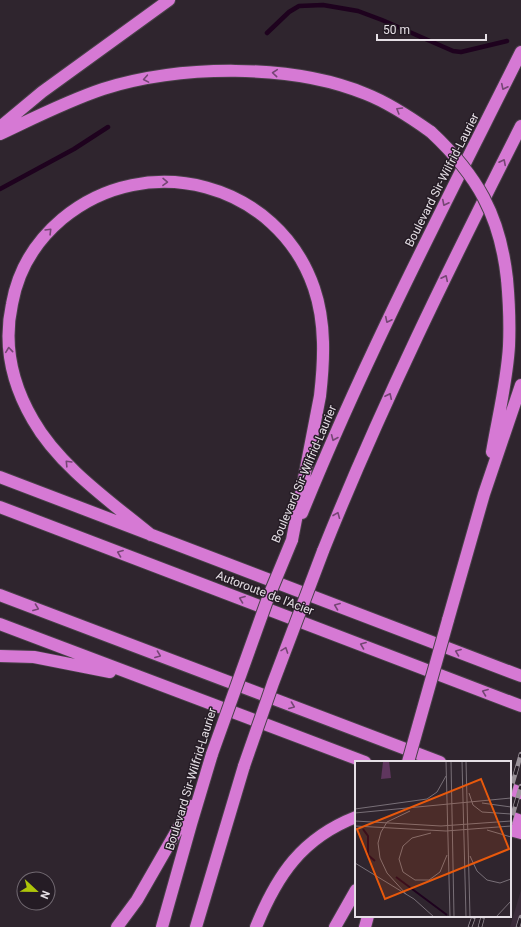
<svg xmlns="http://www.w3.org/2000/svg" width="521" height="927" font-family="Roboto,sans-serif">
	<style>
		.built { fill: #3b2c3a }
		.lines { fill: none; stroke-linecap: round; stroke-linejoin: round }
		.stream { stroke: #1e021e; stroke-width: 4.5 }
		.highway-casing { stroke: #484048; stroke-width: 14 }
		.highway { stroke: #d679d4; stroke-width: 12 }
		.rail-casing { stroke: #999198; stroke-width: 4.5 }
		.rail { stroke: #251c25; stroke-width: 3; stroke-dasharray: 9; stroke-linecap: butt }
		.highway-bridge-casing { stroke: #484048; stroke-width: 14; stroke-linecap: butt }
		.highway-bridge { stroke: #d679d4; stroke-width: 12 }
		.oneway { stroke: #754674 }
		.labels { text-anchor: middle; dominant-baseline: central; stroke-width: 3; stroke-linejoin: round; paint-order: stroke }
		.street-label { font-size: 12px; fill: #e5dfe5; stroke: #251c25 }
		.inset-river { fill: none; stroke: #1e021e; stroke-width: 2 }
		.inset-road { fill: none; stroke: #786f77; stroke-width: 1 }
		.view { fill: #e8590c; fill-opacity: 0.15; stroke: #e8590c; stroke-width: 2 }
		.inset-edge { fill: none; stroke: #e5dfe5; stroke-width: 2 }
	</style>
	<rect width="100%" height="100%" fill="#2f252e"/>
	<path class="built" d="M 521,890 L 521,927 L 510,927 Z"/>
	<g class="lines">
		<path class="stream" d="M 267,33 L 289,12 L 299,6 L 323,5 L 358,11 L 382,20 L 453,51 L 461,52 L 507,41
			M 0,189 L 74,149 L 108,127"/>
		<g class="highway-casing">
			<path id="highway" d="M 0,127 L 42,92 L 169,0
				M 0,134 C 34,118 67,101 103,89 C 180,65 291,63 366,94 C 389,103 410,117 431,132
				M 492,452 C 498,417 507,381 509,346 C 510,323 509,301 507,279
				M 0,477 L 521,676
				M 0,507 L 521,706
				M 302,513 C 366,355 445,204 521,52
				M 151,535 C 111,502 59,466 33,420 C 12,384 3,345 12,304 C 18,270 36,241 62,219 C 147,148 278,183 314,288 C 326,323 324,361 320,396 L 292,540
				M 323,551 C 381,406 450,266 521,126
				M 0,595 L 440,762
				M 448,620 L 484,494 L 521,385
				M 0,624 L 365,762
				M 0,656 L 34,657 L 110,672
				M 510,789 L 521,793
				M 510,817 L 521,821
				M 510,830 L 521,833
				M 117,927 L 137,900 L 191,806
				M 162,927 L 191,824 L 212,754
				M 196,927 L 244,766
				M 256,927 C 277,875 302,838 356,817
				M 335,927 L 356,890
				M 365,927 L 368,916"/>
		</g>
		<use href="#highway" class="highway"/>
		<g class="rail-casing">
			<path id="rail" d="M 510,792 L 521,754
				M 510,824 L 521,786
				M 470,927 L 474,916
				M 480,927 L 483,916
				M 518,927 L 521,917"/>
		</g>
		<use href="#rail" class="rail"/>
		<g class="highway-bridge-casing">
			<path id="highway-bridge" d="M 431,132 C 477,175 500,215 507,279
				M 212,754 L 268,598 L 292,540
				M 408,762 L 448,620
				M 244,766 L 273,683 L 323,551"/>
		</g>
		<use href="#highway-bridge" class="highway-bridge"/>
	</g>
	<defs><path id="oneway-chevron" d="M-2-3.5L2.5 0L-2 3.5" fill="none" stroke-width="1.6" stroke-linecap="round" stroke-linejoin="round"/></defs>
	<g class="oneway">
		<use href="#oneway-chevron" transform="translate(275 73) rotate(-175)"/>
		<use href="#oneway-chevron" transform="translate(146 79) rotate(170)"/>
		<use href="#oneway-chevron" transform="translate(504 87) rotate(116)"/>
		<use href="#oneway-chevron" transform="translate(399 110) rotate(-149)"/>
		<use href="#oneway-chevron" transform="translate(503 162) rotate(-63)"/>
		<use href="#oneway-chevron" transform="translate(165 182) rotate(1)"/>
		<use href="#oneway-chevron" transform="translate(445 203) rotate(117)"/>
		<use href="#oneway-chevron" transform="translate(49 231) rotate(-45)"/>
		<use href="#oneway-chevron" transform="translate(445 278) rotate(-64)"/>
		<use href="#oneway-chevron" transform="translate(388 320) rotate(116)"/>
		<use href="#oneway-chevron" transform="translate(9 350) rotate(-96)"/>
		<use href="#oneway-chevron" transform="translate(389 396) rotate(-65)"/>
		<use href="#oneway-chevron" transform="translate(334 438) rotate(113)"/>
		<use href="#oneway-chevron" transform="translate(68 463) rotate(-134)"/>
		<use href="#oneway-chevron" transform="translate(337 515) rotate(-68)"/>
		<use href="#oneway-chevron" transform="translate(120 553) rotate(-159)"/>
		<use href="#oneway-chevron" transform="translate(242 599) rotate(-159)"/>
		<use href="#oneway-chevron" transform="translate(337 606) rotate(-159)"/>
		<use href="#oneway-chevron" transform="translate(36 608) rotate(21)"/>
		<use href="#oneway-chevron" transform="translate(363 645) rotate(-159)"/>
		<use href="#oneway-chevron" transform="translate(285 650) rotate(-70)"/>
		<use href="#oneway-chevron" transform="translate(458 652) rotate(-159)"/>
		<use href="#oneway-chevron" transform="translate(158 655) rotate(21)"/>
		<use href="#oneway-chevron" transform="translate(485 692) rotate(-159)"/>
		<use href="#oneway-chevron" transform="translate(292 706) rotate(21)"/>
	</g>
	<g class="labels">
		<g class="street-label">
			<text transform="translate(442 180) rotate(-63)">Boulevard Sir-Wilfrid-Laurier</text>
			<text transform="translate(304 474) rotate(-67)">Boulevard Sir-Wilfrid-Laurier</text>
			<text transform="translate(265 593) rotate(21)">Autoroute de l'Acier</text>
			<text transform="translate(191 779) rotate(-73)">Boulevard Sir-Wilfrid-Laurier</text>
		</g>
	</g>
	<g transform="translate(355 761)">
		<rect width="156" height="156" fill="#2f252e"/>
		<path d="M 34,0 L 36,17 L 26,18 L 28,1 Z" fill="#5f365e"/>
		<path class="inset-river" d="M 8,68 L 13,75 L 13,94 L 20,100M 41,116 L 92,154"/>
		<path class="inset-road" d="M 91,0 L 95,156M 96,0 L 99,156M 107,0 L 111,156M 111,0 L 115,156M 114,32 L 118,44 L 127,51 L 156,53M 127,42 L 156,46M 0,48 L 72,38 L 82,31 L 91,15M 0,52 L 156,37M 0,60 L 86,65 L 156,60M 0,65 L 91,70 L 156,65M 132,69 L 156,76M 76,72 L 57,77 L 48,85 L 44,98 L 48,111 L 60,119 L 74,119 L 85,111 L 92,94M 115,95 L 122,110 L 132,119 L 145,122 L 156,118M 0,102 L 59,138 L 79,156M 51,133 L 32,112 L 25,97 L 23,82 L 26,71 L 32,61 L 55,50M 141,156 L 156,140"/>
		<path class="view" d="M 126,18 L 154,88 L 30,138 L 2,68 Z"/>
		<rect width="156" height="156" class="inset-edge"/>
	</g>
	<g transform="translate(36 891) rotate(112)"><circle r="19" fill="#251c25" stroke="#726a72"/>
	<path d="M0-3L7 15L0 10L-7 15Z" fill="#aec50a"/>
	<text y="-6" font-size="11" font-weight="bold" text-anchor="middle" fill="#e5dfe5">N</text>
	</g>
	<path d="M377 34v6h109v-6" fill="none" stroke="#e5dfe5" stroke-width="2"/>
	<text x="383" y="34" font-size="12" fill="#e5dfe5" stroke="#251c25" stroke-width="3" paint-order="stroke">50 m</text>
</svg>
